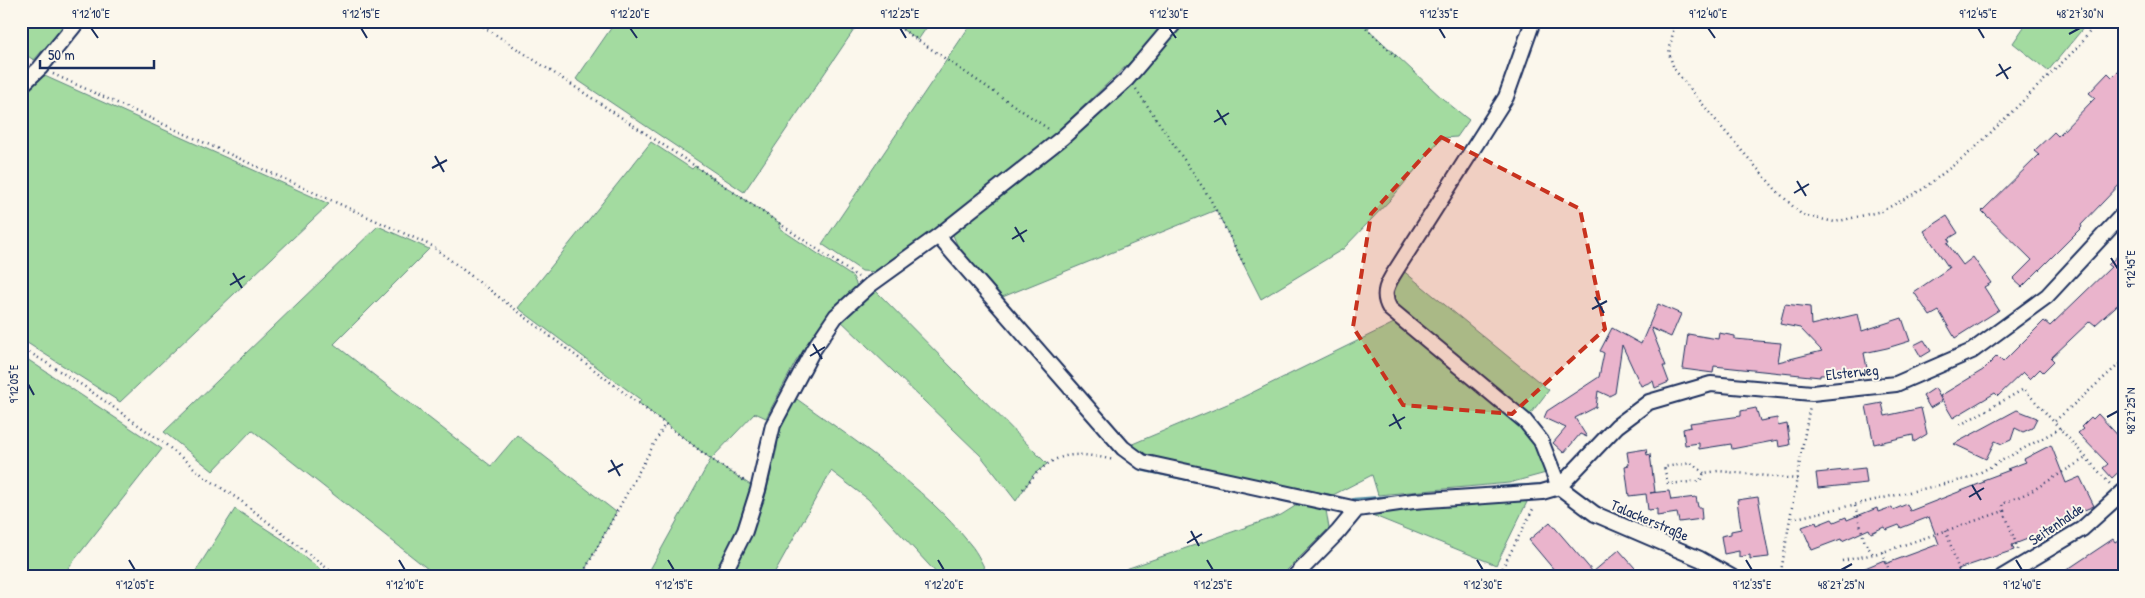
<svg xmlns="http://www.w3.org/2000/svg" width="2145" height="598" font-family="'Patrick Hand',sans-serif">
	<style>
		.green { fill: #a3dba0; stroke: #5f857f }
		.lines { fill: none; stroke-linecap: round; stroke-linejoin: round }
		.stream { stroke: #5790a7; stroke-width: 4.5 }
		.building { fill: #eab4cc; stroke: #1b2f5e }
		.minor-casing { stroke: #1b2f5e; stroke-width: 18 }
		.path { stroke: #1b2f5e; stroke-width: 2.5; stroke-dasharray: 1 4; stroke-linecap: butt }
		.minor { stroke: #fbf7ec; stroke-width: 14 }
		.marked { fill: #c8321e; fill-opacity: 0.2; stroke: #c8321e; stroke-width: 4; stroke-dasharray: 10 6; stroke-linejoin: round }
		.ticks { fill: none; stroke: #1b2f5e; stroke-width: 2 }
		.labels { text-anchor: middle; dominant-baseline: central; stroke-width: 4; stroke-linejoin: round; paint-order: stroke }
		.street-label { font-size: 15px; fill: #1b2f5e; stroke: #fbf7ec }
		.neatline { fill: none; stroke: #1b2f5e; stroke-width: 2 }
		.ticks-label { font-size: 12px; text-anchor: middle; fill: #1b2f5e }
	</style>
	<rect width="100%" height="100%" fill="#fbf7ec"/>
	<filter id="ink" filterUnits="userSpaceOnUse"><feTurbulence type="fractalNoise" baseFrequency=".02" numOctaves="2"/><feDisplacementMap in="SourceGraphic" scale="10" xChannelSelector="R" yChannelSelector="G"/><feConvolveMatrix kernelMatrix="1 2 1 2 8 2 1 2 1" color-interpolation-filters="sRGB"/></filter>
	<g filter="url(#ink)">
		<path class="green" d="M 21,21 L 68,21 L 34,60 L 21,52 Z
			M 616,21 L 860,21 L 744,192 L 576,79 Z
			M 890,21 L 931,21 L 918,40 Z
			M 973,21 L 1166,21 L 1147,46 L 1049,139 L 879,272 L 862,271 L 822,244 Z
			M 1183,21 L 1372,21 L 1368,29 L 1443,99 L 1469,120 L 1457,137 L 1442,138 L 1391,199 L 1343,249 L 1261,299 L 1216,210 L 1000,298 L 959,249 L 952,233 L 1122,92 Z
			M 2028,21 L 2089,21 L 2048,71 L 2013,43 Z
			M 38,73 L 329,204 L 120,402 L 21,339 L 21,89 Z
			M 651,142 L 692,169 L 695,166 L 781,224 L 779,228 L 853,277 L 857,286 L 828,317 L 796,361 L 766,418 L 755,413 L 711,459 L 758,490 L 722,577 L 646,577 L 711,459 L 639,403 L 641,400 L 518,308 Z
			M 378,226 L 429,249 L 334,344 L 491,466 L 517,435 L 616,512 L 581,577 L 438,577 L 252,430 L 213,471 L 164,432 Z
			M 1401,269 L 1549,390 L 1528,417 L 1394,303 L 1389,292 Z
			M 870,285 L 1047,464 L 1034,474 L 1016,501 L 981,456 L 836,316 Z
			M 1398,321 L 1521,422 L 1538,446 L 1546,473 L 1509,483 L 1378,495 L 1372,475 L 1333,495 L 1149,458 L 1130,445 L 1237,400 Z
			M 21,355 L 162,449 L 61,577 L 21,577 Z
			M 794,397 C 854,440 923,485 970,544 C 978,553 983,566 989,577 L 940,577 L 868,499 L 831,471 L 772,577 L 728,577 L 764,501 L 777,448 L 778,434 Z
			M 1528,500 L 1496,565 L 1367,513 Z
			M 1300,503 L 1326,510 L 1329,528 L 1280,577 L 1103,577 L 1281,515 Z
			M 235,509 L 282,539 L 330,577 L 192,577 Z"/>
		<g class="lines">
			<path class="stream" d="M 1141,469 L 1250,492
				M 1497,488 L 1546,485
				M 1354,500 L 1395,497"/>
		</g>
		<path class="building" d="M 2124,65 L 2124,180 L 2081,225 L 2082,227 L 2022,287 L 2013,279 L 2032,260 L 1982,211 L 2039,155 L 2034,151 L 2054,132 L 2058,136 L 2095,98 L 2089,93 L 2108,73 L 2112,77 Z
			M 1947,216 L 1958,233 L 1948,239 L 1950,242 L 1947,243 L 1963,265 L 1973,257 L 1991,283 L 1984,287 L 1999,310 L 1955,338 L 1939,311 L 1930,316 L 1914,292 L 1949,268 L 1924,231 Z
			M 2124,250 L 2124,299 L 2095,325 L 2090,321 L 2051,358 L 2054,361 L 2043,372 L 2040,369 L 2030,379 L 2023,372 L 1998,396 L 1995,393 L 1953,418 L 1940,396 L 1983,370 L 1997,356 L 2003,362 L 2044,321 L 2050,326 L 2111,267 L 2108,265 Z
			M 1658,304 L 1681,314 L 1671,337 L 1651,328 L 1666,366 L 1663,366 L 1669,382 L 1655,388 L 1653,381 L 1641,386 L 1622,345 L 1615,393 L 1609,396 L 1598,391 L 1596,407 L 1575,418 L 1587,437 L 1580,434 L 1564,453 L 1553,443 L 1566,428 L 1544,418 L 1547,411 L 1599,377 L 1604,353 L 1600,351 L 1612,328 L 1641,344 Z
			M 1785,304 L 1810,307 L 1811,325 L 1858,314 L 1862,331 L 1902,318 L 1910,341 L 1887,348 L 1864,353 L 1868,373 L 1820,375 L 1820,377 L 1714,366 L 1713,373 L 1683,369 L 1688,334 L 1718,339 L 1719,333 L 1735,336 L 1735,339 L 1781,343 L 1778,362 L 1822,351 L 1800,328 L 1780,324 Z
			M 1924,340 L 1931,351 L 1921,357 L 1914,345 Z
			M 1935,388 L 1942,401 L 1930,408 L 1923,396 Z
			M 1882,403 L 1885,416 L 1921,408 L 1927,434 L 1914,442 L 1913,435 L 1874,444 L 1866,406 Z
			M 1756,408 L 1760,421 L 1777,418 L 1778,426 L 1787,424 L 1790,445 L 1779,447 L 1778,440 L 1732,449 L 1731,444 L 1699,449 L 1699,443 L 1685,445 L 1683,429 L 1691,427 L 1690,423 L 1741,416 L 1741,411 Z
			M 2017,410 L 2037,418 L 2032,428 L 2023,432 L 2015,428 L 2011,440 L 2002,444 L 1995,441 L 1986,459 L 1954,444 Z
			M 2098,414 L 2124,442 L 2124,467 L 2112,478 L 2103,468 L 2108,464 L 2078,433 L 2083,429 L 2081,427 L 2091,417 L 2093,419 Z
			M 2051,445 L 2066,483 L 2080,477 L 2094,506 L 2056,522 L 2057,525 L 2050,527 L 2051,530 L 2012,545 L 2014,550 L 1958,569 L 1959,572 L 1946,577 L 1844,577 L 1884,560 L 1885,564 L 1939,544 L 1929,517 L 1901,528 L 1899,525 L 1886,530 L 1884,527 L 1871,533 L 1869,529 L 1842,541 L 1841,539 L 1812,550 L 1802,527 L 1816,522 L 1817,525 L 1832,519 L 1834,522 L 1846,517 L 1847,520 L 1877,508 L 1878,512 L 1892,507 L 1893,510 L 1907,504 L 1910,511 L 1984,482 L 1983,480 L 2010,470 L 2007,469 L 2026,462 L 2024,459 Z
			M 1646,449 L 1647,455 L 1650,454 L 1655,492 L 1650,493 L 1669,491 L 1671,500 L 1696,497 L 1698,507 L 1701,507 L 1702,519 L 1679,522 L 1677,513 L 1657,516 L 1657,509 L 1648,510 L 1646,494 L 1629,496 L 1625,466 L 1629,465 L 1627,452 Z
			M 1865,468 L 1867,483 L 1818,488 L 1816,473 Z
			M 1758,497 L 1769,557 L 1750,559 L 1750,555 L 1739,557 L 1739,551 L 1724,554 L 1721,536 L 1731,534 L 1731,531 L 1741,529 L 1737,500 Z
			M 1550,522 L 1593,572 L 1619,550 L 1643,577 L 1560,577 L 1529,540 Z
			M 2124,536 L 2124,573 L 2118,577 L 2056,577 L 2113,539 L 2115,542 Z"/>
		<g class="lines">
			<g class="minor-casing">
				<path id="minor" d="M 1533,21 L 1506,97 L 1398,267 C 1389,281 1380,293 1390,309 L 1525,421 L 1541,441 L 1559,487 L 1595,514 L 1700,559 L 1732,577
					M 21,86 L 40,68 L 78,21
					M 938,236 L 1123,448 L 1142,462 L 1357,509 L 1413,501 L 1542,492 L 1559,487 L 1617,426 L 1649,402 L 1711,384 L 1812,393 L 1896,384 L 1972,351 L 2047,296 L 2124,213
					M 722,577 L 745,531 L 758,490 L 773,425 L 813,350 L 836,316 L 870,285 L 938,236 L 1062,138 L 1127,79 L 1176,21
					M 1294,577 L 1338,532 L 1357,509
					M 2002,577 L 2082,529 L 2124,491"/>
			</g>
			<path class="path" d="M 475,21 L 695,166 L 858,277
				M 890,21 L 1050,130
				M 1359,21 L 1398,59
				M 1675,21 L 1669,53 L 1674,69 L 1723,129 L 1777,191 L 1802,215 L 1835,222 L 1882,211 L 1923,189 L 1973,150 L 2081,44 L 2097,21
				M 21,56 L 28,60
				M 53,74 L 432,246 L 711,459 L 746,482
				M 1136,89 L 1208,195 L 1244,264
				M 21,347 L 85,387 L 165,444 L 205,477 L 241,501 L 338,577
				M 2055,421 L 2124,360
				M 1960,425 L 2024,389 L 2110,484
				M 1704,473 L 1691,463 L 1664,467 L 1668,484 L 1700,481 L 1704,473 L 1718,471 L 1797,479
				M 1023,489 C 1052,452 1069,450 1114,460
				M 1855,506 L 1865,543 L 1873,554
				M 2004,511 L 2019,552
				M 1792,519 L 1970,478 L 2061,428
				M 1946,531 L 1961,577
				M 1883,552 L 1891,577
				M 1842,561 L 1883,552 L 2004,511 L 2002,504 L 2030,492 L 2086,458
				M 581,577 L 665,424
				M 1498,577 L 1534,507
				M 1780,577 C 1790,520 1799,463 1810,406"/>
			<use href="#minor" class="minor"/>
		</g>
	</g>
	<path class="marked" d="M 1441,137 L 1580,209 L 1605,329 L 1512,414 L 1403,405 L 1353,327 L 1371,214 Z"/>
	<path class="ticks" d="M 91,28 L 98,38M 361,28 L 367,38M 630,28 L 637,38M 900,28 L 906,38M 1169,28 L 1176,38M 1439,28 L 1445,38M 1708,28 L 1715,38M 1978,28 L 1984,38M 2069,34 L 2080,28M 1999,64 L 2008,79M 1996,76 L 2011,67M 1217,110 L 1226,125M 1214,122 L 1229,113M 435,156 L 444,172M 432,168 L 447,160M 1797,181 L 1806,196M 1794,193 L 1809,184M 1015,227 L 1024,242M 1012,239 L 1027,230M 2111,258 L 2118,269M 233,273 L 242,288M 230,285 L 245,276M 1595,297 L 1604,313M 1592,309 L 1607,301M 813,344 L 822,359M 810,356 L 825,347M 28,384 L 34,395M 1393,414 L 1401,429M 2107,417 L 2118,411M 1389,426 L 1405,417M 611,460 L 620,476M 608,472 L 623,464M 1972,485 L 1981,500M 1969,497 L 1984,488M 1191,531 L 1199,546M 1187,543 L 1202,534M 129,560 L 135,570M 399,560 L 405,570M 668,560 L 674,570M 938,560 L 944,570M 1207,560 L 1213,570M 1477,560 L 1483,570M 1746,560 L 1752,570M 2016,560 L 2022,570M 1841,570 L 1852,564"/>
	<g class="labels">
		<g class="street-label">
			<text transform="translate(1852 372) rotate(-6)">Elsterweg</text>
			<text transform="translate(1650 520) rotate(23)">Talackerstraße</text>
			<text transform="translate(2056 524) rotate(-34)">Seitenhalde</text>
		</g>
	</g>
	<rect width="2145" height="598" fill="none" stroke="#fbf7ec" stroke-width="55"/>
	<path d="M40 60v8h114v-8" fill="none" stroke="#1b2f5e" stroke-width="2.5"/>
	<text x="48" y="60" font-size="15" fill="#1b2f5e" stroke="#fbf7ec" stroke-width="4" paint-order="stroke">50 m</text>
	<rect x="28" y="28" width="2090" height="542" class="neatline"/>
	<g class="ticks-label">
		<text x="91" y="18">9°12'10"E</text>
		<text x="361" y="18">9°12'15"E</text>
		<text x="630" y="18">9°12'20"E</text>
		<text x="900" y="18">9°12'25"E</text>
		<text x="1169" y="18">9°12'30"E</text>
		<text x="1439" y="18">9°12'35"E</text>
		<text x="1708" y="18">9°12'40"E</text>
		<text x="1978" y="18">9°12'45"E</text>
		<text x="2080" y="18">48°27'30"N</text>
		<text transform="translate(2131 269) rotate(-90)" y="4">9°12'45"E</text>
		<text transform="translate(14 384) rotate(-90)" y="4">9°12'05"E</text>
		<text transform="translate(2131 411) rotate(-90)" y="4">48°27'25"N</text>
		<text x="135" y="589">9°12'05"E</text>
		<text x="405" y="589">9°12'10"E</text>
		<text x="674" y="589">9°12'15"E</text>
		<text x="944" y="589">9°12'20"E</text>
		<text x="1213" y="589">9°12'25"E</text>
		<text x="1483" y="589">9°12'30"E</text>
		<text x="1752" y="589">9°12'35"E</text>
		<text x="1841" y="589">48°27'25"N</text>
		<text x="2022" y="589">9°12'40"E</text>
	</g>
</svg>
